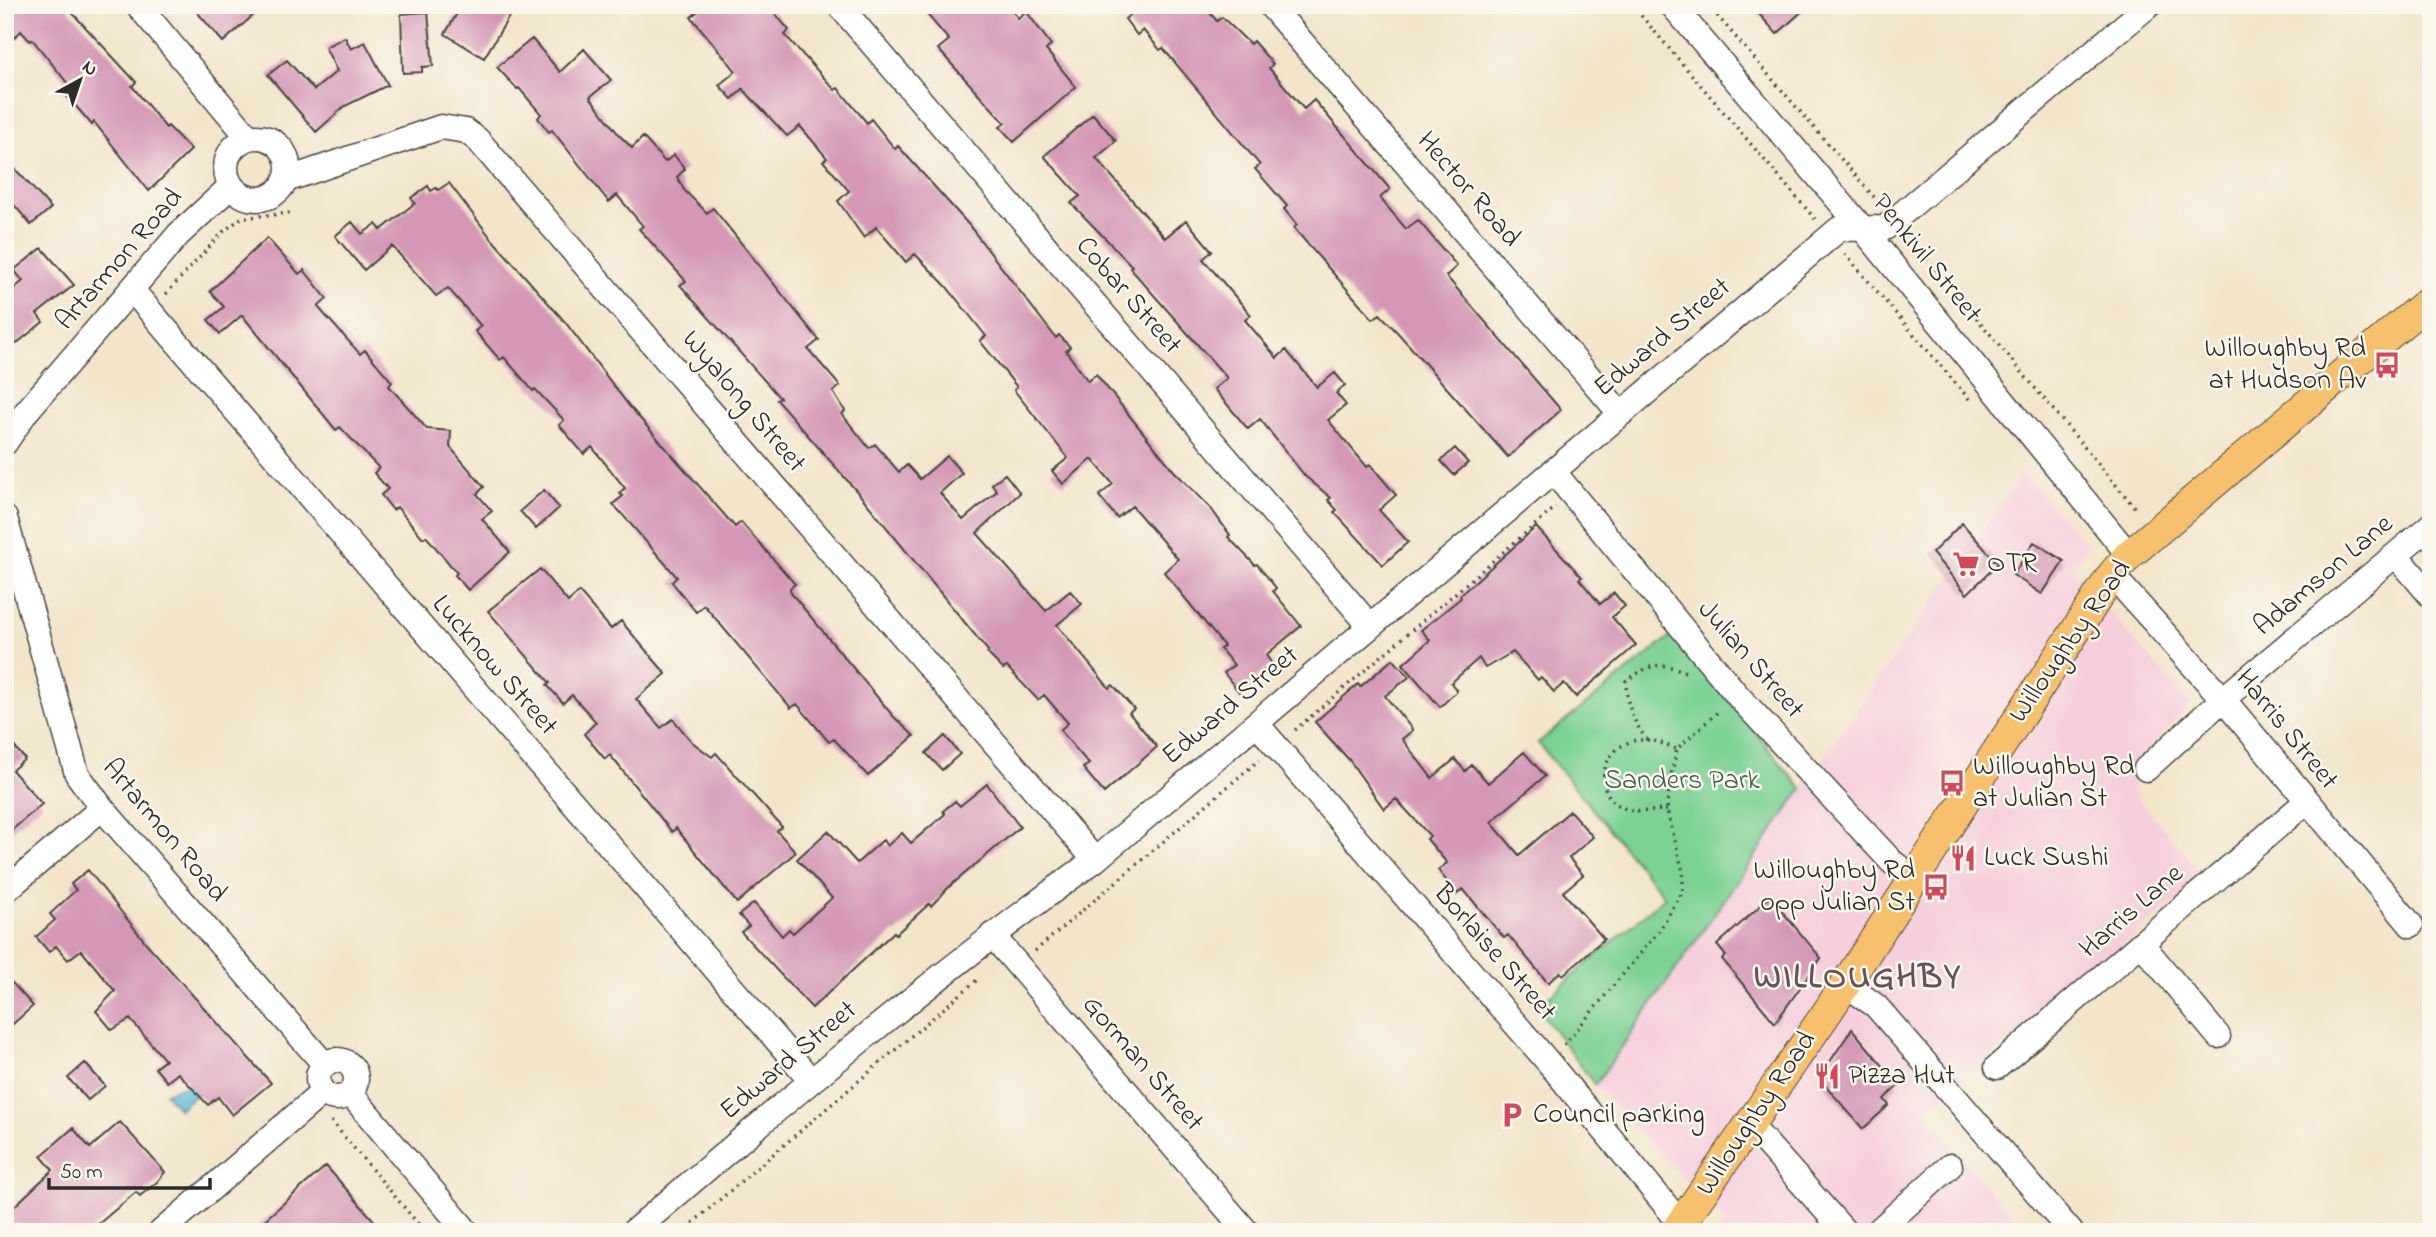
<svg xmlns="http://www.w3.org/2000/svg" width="2436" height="1237" font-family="'Indie Flower',sans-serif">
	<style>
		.built { fill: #f5cfdc }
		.green { fill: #7cd194; stroke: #547e60; stroke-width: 2 }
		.water { fill: #54b9d3; stroke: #40727f; stroke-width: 2 }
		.building { fill: #d497b6 }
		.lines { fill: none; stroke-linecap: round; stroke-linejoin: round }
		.minor-casing { stroke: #494743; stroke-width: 27 }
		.major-casing { stroke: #494743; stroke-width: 32 }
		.path { stroke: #494743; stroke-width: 3.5; stroke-dasharray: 2 5; stroke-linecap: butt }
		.minor { stroke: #fff; stroke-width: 24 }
		.major { stroke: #f7c06c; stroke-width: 30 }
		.labels { text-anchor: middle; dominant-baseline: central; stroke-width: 5; stroke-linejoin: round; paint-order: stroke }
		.street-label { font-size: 28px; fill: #2b2b2b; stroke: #fbf7ec }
		.poi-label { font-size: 28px; fill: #2b2b2b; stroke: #fbf7ec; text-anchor: start }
		.park-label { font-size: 28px; fill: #435d4a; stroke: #fbf7ec }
		.district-label { font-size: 35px; font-weight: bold; letter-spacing: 2px; fill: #66515c; stroke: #fbf7ec }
	</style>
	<rect width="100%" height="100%" fill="#fbf7ec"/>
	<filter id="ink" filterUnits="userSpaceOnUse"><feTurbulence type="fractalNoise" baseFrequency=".0143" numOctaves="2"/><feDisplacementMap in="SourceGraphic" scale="14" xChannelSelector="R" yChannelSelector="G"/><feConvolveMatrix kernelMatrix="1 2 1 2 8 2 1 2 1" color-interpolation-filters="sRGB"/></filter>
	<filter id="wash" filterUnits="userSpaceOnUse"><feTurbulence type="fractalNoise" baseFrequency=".00686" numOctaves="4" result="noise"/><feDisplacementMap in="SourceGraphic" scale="28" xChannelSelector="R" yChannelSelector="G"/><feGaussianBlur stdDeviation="1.57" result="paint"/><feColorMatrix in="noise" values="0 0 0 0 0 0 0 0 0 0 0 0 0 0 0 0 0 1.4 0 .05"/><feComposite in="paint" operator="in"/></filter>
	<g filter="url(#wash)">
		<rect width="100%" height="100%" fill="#f2e5ca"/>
		<path class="built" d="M 2022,474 L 2088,546 L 2072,569 L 2190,704 L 2132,767 L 2135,795 L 2204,877 L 1923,1113 L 2026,1232 L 1717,1232 L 1724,1221 L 1595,1085 Z"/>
		<path class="green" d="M 1674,634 L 1802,789 L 1595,1085 L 1537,1007 L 1665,897 L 1538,743 Z"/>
		<path class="water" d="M 195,1082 L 201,1090 L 179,1109 L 165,1093 Z"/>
		<g id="blocks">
			<path class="building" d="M 5,5 L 65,5 L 136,82 L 132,86 L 166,128 L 168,126 L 191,150 L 149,191 L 94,122 L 92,125 L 62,90 L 68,84 L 32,39 L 30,41 L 21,31 L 5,47 Z
				M 191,5 L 265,5 L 223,42 Z
				M 462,5 L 516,5 L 484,58 L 445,34 Z
				M 705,5 L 768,5 L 789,30 L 785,35 L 835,90 L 838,88 L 867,123 L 871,119 L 895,149 L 898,146 L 915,165 L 968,224 L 1056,338 L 1059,335 L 1070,347 L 1066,351 L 1088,381 L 1096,374 L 1174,471 L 1212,510 L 1230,535 L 1228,537 L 1255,565 L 1257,564 L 1276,588 L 1273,591 L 1301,626 L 1266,655 L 1272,664 L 1239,692 L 1224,673 L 1234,665 L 1220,649 L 1224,646 L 1164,572 L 1178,559 L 1132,506 L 1117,518 L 1099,496 L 1113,484 L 1092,459 L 1063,484 L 1052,471 L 1068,458 L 1014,390 L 1017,387 L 980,341 L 986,336 L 946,286 L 915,254 L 906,262 L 876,227 L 864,238 L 838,201 L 849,191 L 823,161 L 827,158 L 800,126 L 787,136 L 743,89 L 732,99 L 719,85 L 736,71 L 691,17 Z
				M 919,5 L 1007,5 L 1018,18 L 1026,11 L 1051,45 L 1046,50 L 1076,87 L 1014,142 L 1000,127 L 1005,123 L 938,49 L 949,40 Z
				M 1125,5 L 1203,5 L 1217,21 L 1222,17 L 1250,44 L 1253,41 L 1273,64 L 1269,68 L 1304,109 L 1314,100 L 1390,189 L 1380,198 L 1406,229 L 1418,220 L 1457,266 L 1446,276 L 1561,410 L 1508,457 L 1398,333 L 1380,314 L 1373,319 L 1311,248 L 1294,228 L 1297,225 L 1284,209 L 1287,206 L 1255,169 L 1260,165 L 1163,48 L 1160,50 L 1143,30 L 1137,35 L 1125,19 L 1132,13 Z
				M 1751,5 L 1809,5 L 1777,34 Z
				M 428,12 L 433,66 L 422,67 L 422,72 L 403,73 L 401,14 Z
				M 345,37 L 351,49 L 365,42 L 388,85 L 345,106 L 316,132 L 268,75 L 287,60 L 314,90 L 337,71 L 325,47 Z
				M 532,39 L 560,72 L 584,49 L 611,80 L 590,97 L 619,135 L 632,148 L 643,137 L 665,162 L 674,155 L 685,169 L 677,177 L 684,190 L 707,213 L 713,208 L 819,340 L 808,349 L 840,386 L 833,392 L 845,411 L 842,414 L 869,448 L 875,444 L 899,472 L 907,465 L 920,479 L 947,456 L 962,473 L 940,493 L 963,520 L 997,491 L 992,484 L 1005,474 L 1020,493 L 977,533 L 1046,611 L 1070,591 L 1082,604 L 1057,625 L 1109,688 L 1113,685 L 1134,709 L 1129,713 L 1157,747 L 1104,793 L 1083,768 L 1089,764 L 1060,730 L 1068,723 L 1044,695 L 1038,700 L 1007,667 L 1003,669 L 987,653 L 989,652 L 860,495 L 777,400 L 780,398 L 680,285 L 686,281 L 639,229 L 643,226 L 617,195 L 609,202 L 552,130 L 549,132 L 538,118 L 541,114 L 519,88 L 517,89 L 497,67 Z
				M 1093,114 L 1116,141 L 1096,158 L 1165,238 L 1186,220 L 1212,251 L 1203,259 L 1251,315 L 1245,320 L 1277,358 L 1286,350 L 1317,387 L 1335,373 L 1345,385 L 1336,393 L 1346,405 L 1328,420 L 1367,467 L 1370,464 L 1396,495 L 1379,510 L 1408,542 L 1383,565 L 1334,512 L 1337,510 L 1328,500 L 1331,498 L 1305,476 L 1260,419 L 1248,429 L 1214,389 L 1227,378 L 1130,268 L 1132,266 L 1071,203 L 1080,196 L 1044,156 Z
				M 5,158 L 51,208 L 31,225 L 5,194 Z
				M 449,183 L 491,238 L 565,322 L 630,407 L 735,527 L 741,522 L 795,584 L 790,588 L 791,593 L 893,716 L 914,736 L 868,776 L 834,739 L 829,742 L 797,704 L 791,708 L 704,605 L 696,612 L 672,582 L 677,577 L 613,504 L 623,496 L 619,493 L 625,488 L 592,447 L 584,454 L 559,425 L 564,420 L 535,389 L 533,391 L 504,357 L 500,360 L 475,331 L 481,326 L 448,288 L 436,296 L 392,246 L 364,270 L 335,236 L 352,222 L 362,234 L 376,224 L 381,230 L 415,203 L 411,198 L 428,186 L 431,191 L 436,188 L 438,190 Z
				M 267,238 L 299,274 L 304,270 L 327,299 L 318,307 L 360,354 L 365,350 L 392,382 L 389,386 L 427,429 L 451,431 L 450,447 L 484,487 L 477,494 L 492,511 L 482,519 L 510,552 L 468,590 L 455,575 L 457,573 L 426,536 L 423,538 L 397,507 L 393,510 L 381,495 L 388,489 L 374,473 L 379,468 L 340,427 L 336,430 L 242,315 L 220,334 L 208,320 L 224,307 L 210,291 Z
				M 42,248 L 74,285 L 37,314 L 43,322 L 5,353 L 5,296 L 23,281 L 14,270 Z
				M 1455,448 L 1468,463 L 1454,475 L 1441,461 Z
				M 544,490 L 559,508 L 536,529 L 520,511 Z
				M 1962,523 L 1998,564 L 1967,594 L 1932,553 Z
				M 1536,527 L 1582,577 L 1579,579 L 1600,604 L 1614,593 L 1625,606 L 1612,617 L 1636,645 L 1576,697 L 1564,683 L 1554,692 L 1541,677 L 1538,680 L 1513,652 L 1485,668 L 1479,658 L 1451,683 L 1457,691 L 1440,707 L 1403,664 L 1430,640 L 1421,630 L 1461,598 L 1460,595 Z
				M 2034,542 L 2064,561 L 2042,594 L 2013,575 Z
				M 540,569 L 568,602 L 579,592 L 611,629 L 621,621 L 666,674 L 636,699 L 661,728 L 673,719 L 692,742 L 712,757 L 716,753 L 782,827 L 777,831 L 796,852 L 737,903 L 676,828 L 672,832 L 610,755 L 605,759 L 584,734 L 596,722 L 572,695 L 563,703 L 547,685 L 550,683 L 488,611 Z
				M 1393,659 L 1409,677 L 1385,696 L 1413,730 L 1402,739 L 1432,778 L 1455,759 L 1465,771 L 1472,765 L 1488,783 L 1524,752 L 1545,776 L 1491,822 L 1519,855 L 1570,811 L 1593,837 L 1569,858 L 1583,875 L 1563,892 L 1604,939 L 1563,975 L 1560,972 L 1548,983 L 1508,935 L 1504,938 L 1463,889 L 1457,894 L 1438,870 L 1447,863 L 1427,839 L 1430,836 L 1396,799 L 1384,809 L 1350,761 L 1315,722 L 1358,684 L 1360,687 Z
				M 5,736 L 25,759 L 12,770 L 42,804 L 5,836 Z
				M 945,736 L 960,754 L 942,770 L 926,753 Z
				M 987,784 L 1020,827 L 949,887 L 931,906 L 929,904 L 896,934 L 894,932 L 812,1008 L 741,932 L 749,926 L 739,915 L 754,903 L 782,936 L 789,929 L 793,933 L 832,898 L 797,859 L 828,831 L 857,863 L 883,840 L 887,846 L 902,833 L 911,843 L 945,814 L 943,811 L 955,801 L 960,806 Z
				M 88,870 L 147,944 L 271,1083 L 232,1115 L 218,1097 L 208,1105 L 178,1073 L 167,1082 L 155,1068 L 165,1060 L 130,1019 L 112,1030 L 96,1011 L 115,991 L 81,950 L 68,960 L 56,946 L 49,952 L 36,937 L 55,920 L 50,914 L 76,890 L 71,884 Z
				M 1770,897 L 1821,958 L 1775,1023 L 1722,959 L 1726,956 L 1717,945 Z
				M 5,975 L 33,1006 L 5,1031 Z
				M 1852,1029 L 1899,1085 L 1884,1099 L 1889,1105 L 1863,1129 L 1819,1078 Z
				M 85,1063 L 105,1086 L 88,1100 L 68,1078 Z
				M 120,1122 L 165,1172 L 157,1182 L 140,1196 L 136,1192 L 89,1232 L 5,1232 L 5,1215 L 53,1170 L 41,1156 L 73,1128 L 90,1148 Z
				M 326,1166 L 384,1232 L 251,1232 Z"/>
		</g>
	</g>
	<g filter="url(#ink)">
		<use href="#blocks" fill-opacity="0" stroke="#494743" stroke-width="2"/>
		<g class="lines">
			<g class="minor-casing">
				<path id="minor" d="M 138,5 L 249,138
					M 839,5 L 1370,626
					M 1270,5 L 1620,413
					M 1672,5 L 1863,229 L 2129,555
					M226 168a31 31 0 1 1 62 0a31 31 0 1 1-62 0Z
					M 286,180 L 441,127 L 466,131 L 478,140 L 1095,860
					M 132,290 L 811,1080
					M 5,443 L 26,412 L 179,234 L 231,186
					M 1553,471 L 1738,696 L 1892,862 L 1914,878
					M 5,518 L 77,774 L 102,808 L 325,1065
					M 2396,555 L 2431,596
					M 2112,575 L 2223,699 L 2411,925
					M 1257,724 L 1549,1063 L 1681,1224
					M 2146,769 L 2223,699 L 2431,525
					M 5,891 L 102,808
					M 992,935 L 1247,1232
					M 2141,943 L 2218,1036
					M 1845,984 L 1876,1006 L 2071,1232
					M318 1079a19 19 0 1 1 38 0a19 19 0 1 1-38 0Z
					M 1997,1067 L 2306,802
					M 350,1093 L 467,1232
					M 1751,1126 L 1845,1232
					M 161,1232 L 323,1092
					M 633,1232 C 783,1103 934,976 1095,860 L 1839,229 L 1885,228 L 2149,5
					M 1877,1232 L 1950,1166"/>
			</g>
			<g class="major-casing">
				<path id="major" d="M 1675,1232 L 1828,1011 L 2112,575 L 2129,555 L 2431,299"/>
			</g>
			<path class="path" d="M 1632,5 L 1815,219
				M 1708,5 L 1881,205
				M 1909,237 L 2136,509
				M 1845,254 L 1970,400
				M 166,294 L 223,232 L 241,218 L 290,213
				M 1295,730 L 1556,507
				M 1647,740 C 1633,721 1626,705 1626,681 C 1652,663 1659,661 1688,673
				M 1667,810 C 1656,810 1640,813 1629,810 C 1585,796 1603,737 1646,740 C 1656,740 1667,746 1677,749
				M 1035,951 L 1259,760
				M 1564,1045 L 1659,931 L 1683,891 L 1683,872 L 1667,810 L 1670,780 L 1677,749 L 1720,710
				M 331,1121 L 425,1232
				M 682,1232 L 977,980"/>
			<use href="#minor" class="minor"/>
			<use href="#major" class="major"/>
		</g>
	</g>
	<defs>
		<g id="bus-bare" transform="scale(2.1)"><path d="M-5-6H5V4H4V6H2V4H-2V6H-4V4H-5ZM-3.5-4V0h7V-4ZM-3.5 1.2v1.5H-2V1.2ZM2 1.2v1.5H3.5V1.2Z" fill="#d1495b" stroke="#fbf7ec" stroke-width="2.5" paint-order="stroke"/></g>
		<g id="supermarket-bare" transform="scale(2.1)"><path d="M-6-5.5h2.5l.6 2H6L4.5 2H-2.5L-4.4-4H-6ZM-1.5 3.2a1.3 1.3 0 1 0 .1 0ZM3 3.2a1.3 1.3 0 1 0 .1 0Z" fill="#d1495b" stroke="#fbf7ec" stroke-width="2.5" paint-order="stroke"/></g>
		<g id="restaurant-bare" transform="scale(2.1)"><path d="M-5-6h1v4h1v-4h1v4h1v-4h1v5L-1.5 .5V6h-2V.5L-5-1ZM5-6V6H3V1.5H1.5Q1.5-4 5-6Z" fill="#d1495b" stroke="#fbf7ec" stroke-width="2.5" paint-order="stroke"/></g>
		<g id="parking-bare" transform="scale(2.1)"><path d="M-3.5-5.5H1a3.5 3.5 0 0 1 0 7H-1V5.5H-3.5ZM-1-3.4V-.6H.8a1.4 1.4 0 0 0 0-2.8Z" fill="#d1495b" stroke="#fbf7ec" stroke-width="2.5" paint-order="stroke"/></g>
	</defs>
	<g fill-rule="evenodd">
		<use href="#bus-bare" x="2387" y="365"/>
		<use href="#supermarket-bare" x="1966" y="564"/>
		<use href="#bus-bare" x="1952" y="783"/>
		<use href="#restaurant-bare" x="1963" y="858"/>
		<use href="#bus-bare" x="1936" y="887"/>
		<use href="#restaurant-bare" x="1827" y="1076"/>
		<use href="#parking-bare" x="1512" y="1115"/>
	</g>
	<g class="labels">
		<g class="street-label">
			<text transform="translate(1468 190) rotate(49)">Hector Road</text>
			<text transform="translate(1926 259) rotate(51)">Penkivil Street</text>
			<text transform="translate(120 260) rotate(-49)">Artarmon Road</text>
			<text transform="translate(1128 296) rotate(49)">Cobar Street</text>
			<text transform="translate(1663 338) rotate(-40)">Edward Street</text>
			<text transform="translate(743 402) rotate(50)">Wyalong Street</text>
			<text transform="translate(2324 576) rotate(-40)">Adamson Lane</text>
			<text transform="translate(2071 642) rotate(-55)">Willoughby Road</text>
			<text transform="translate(1750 660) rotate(49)">Julian Street</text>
			<text transform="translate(494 666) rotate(49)">Lucknow Street</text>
			<text transform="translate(1231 706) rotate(-40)">Edward Street</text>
			<text transform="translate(2286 730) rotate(51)">Harris Street</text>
			<text transform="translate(164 831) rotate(50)">Artarmon Road</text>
			<text transform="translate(2132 912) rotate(-41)">Harris Lane</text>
			<text transform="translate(1494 953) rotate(49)">Borlaise Street</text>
			<text transform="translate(789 1061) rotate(-40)">Edward Street</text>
			<text transform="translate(1142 1064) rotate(49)">Gorman Street</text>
			<text transform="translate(1757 1114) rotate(-56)">Willoughby Road</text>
		</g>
		<g class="poi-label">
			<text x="2366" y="349" text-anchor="end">Willoughby Rd<tspan x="2366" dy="32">at Hudson Av</tspan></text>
			<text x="1987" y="564">OTR</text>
			<text x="1973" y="767">Willoughby Rd<tspan x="1973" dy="32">at Julian St</tspan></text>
			<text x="1984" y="858">Luck Sushi</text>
			<text x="1915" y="871" text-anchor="end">Willoughby Rd<tspan x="1915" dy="32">opp Julian St</tspan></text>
			<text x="1848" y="1076">Pizza Hut</text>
			<text x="1533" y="1115">Council parking</text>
		</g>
		<g class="park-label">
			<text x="1682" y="781">Sanders Park</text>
		</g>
		<g class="district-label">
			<text x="1858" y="978">WILLOUGHBY</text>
		</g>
	</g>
	<rect width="2436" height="1237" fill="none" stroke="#fbf7ec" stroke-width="28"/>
	<g transform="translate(80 80) rotate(40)" stroke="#fbf7ec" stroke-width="5" paint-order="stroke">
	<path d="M0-5L12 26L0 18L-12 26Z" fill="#2b2b2b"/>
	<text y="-10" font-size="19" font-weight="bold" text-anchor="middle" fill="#2b2b2b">N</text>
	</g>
	<path d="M49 1178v10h161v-10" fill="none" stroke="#2b2b2b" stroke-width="3.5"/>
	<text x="60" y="1178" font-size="21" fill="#2b2b2b" stroke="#fbf7ec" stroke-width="5" paint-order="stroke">50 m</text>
</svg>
